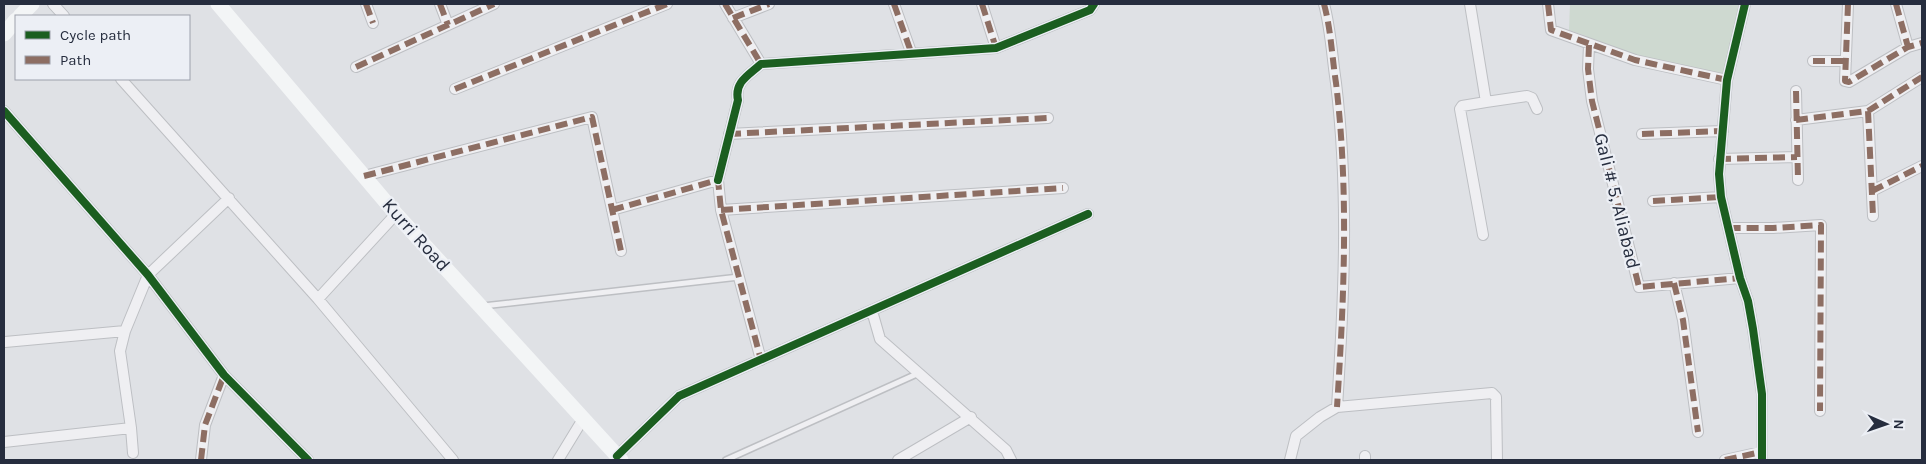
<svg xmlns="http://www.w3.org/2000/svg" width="1926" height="464" font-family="Karla,sans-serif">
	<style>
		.green { fill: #ced9d0 }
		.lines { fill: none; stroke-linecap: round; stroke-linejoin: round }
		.lane-casing { stroke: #bdbfc3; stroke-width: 8 }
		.street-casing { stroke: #bdbfc3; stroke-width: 12 }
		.lane { stroke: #efeff2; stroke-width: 5 }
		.street { stroke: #efeff2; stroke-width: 10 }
		.secondary { stroke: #f3f5f6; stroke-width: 15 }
		.quiet { stroke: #8d6e63; stroke-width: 6; stroke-dasharray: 12 6; stroke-linecap: butt }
		.cycleway-casing { stroke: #eceff5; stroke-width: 11 }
		.cycleway { stroke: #1b5e20; stroke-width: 8 }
		.labels { text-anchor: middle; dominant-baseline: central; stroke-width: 4.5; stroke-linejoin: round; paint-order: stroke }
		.street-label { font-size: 19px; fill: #262d3e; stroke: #eceff5 }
	</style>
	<rect width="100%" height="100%" fill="#dfe1e5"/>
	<path class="green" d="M 1570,4 L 1740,4 L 1724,75 L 1611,50 L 1586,36 L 1569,30 Z"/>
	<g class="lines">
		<g class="lane-casing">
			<path id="lane" d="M 483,306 L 739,277
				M 726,460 L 919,373"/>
		</g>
		<g class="street-casing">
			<path id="street" d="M 53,4 L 64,16
				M 366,4 L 373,23
				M 440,4 L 448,25
				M 725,4 L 761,64
				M 894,4 L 911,52
				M 982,4 L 996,48
				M 1324,4 C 1331,30 1332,57 1336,83 C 1349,191 1344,299 1337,407
				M 1470,4 L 1486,102 L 1462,106 L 1460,109 L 1483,235
				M 1548,4 L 1551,30 L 1635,60 L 1727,80
				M 1745,4 L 1727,80 L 1719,174 L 1721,197 L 1740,278 L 1748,301 L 1753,329 L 1762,394 L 1762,460
				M 1848,4 L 1845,81 L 1849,82 L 1908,47 L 1922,43
				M 1896,4 L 1908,47
				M 733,18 L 769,4
				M 1589,45 L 1588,69 L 1592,101 L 1639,287 L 1740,278
				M 1813,61 L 1846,61
				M 356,67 L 494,4
				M 121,79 L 318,299 L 396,214
				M 455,89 L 667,4
				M 1796,91 L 1798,180
				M 1486,102 L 1527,96 L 1532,98 L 1537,109
				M 4,111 L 148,275 L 224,375 L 308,460
				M 1868,111 L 1873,216
				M 1796,120 L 1868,111 L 1922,77
				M 729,134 L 1048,118
				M 1642,134 L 1723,131
				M 1719,159 L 1797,157
				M 364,176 L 592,117 L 621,251
				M 718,180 L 738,100 C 734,82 749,75 761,64 L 996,48 L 1090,10 L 1094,4
				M 1872,191 L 1922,166
				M 1653,201 L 1721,197
				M 612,210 L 718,180 L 721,210 L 761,360
				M 721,210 L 1063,188
				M 1729,230 L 1734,228 L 1773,228 L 1821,225 L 1820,411
				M 1674,283 L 1683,320 L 1698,432
				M 318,299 L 453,460
				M 872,311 L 880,339 L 1006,450 L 1011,460
				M 5,342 L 125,331
				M 131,428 L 133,453
				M 4,442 L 131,428 L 120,351 L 125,331 L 148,275 L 229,198
				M 617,456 L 679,396 L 1088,214
				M 201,460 L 205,425 L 224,375
				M 558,460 L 583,419
				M 898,460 L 971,417
				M 1290,460 L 1296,436 L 1320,417 L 1337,407 L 1492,393 L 1496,397 L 1497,460
				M 1365,460 L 1365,456
				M 1725,460 L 1761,452"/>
		</g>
		<use href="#lane" class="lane"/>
		<use href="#street" class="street"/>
		<path class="secondary" d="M 218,4 L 396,214 L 621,460
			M 20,16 L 32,4
			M 4,34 L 16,20"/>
		<path class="quiet" d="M 366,4 L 373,23
			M 440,4 L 448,25
			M 725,4 L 761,64
			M 894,4 L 911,52
			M 982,4 L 996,48
			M 1324,4 C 1331,30 1332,57 1336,83 C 1349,191 1344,299 1337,407
			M 1548,4 L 1551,30 L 1635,60 L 1727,80
			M 1848,4 L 1845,81 L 1849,82 L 1908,47 L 1922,43
			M 1896,4 L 1908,47
			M 733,18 L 769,4
			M 1589,45 L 1588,69 L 1592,101 L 1639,287 L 1740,278
			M 1813,61 L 1846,61
			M 356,67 L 494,4
			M 455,89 L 667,4
			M 1796,91 L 1798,180
			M 1868,111 L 1873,216
			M 1796,120 L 1868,111 L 1922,77
			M 729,134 L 1048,118
			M 1642,134 L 1723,131
			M 1719,159 L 1797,157
			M 364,176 L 592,117 L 621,251
			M 1872,191 L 1922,166
			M 1653,201 L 1721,197
			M 612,210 L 718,180 L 721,210 L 761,360
			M 721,210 L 1063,188
			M 1729,230 L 1734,228 L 1773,228 L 1821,225 L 1820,411
			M 1674,283 L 1683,320 L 1698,432
			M 201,460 L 205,425 L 224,375
			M 1725,460 L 1761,452"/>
		<g class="cycleway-casing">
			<path id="cycleway" d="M 1745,4 L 1727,80 L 1719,174 L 1721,197 L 1740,278 L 1748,301 L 1753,329 L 1762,394 L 1762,460
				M 4,111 L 148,275 L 224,375 L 308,460
				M 718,180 L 738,100 C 734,82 749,75 761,64 L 996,48 L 1090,10 L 1094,4
				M 617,456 L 679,396 L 1088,214"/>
		</g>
		<use href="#cycleway" class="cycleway"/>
	</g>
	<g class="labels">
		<g class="street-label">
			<text transform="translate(1617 201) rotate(76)">Gali # 5, Aliabad</text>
			<text transform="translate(416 235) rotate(48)">Kurri Road</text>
		</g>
	</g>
	<rect width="1926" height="464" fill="none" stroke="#262d3e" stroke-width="10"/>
	<rect x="15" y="15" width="175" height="65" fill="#eceff5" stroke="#9da1ac"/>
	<rect x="25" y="31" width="25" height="8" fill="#1b5e20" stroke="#9da1ac"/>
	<text x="60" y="40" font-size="15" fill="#262d3e">Cycle path</text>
	<rect x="25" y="56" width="25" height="8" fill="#8d6e63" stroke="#9da1ac"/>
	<text x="60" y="65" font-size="15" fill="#262d3e">Path</text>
	<g transform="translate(1886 424) rotate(92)" stroke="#eceff5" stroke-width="4" paint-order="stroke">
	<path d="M0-4L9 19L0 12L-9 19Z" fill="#262d3e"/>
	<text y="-8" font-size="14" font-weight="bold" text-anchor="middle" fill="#262d3e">N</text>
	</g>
</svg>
